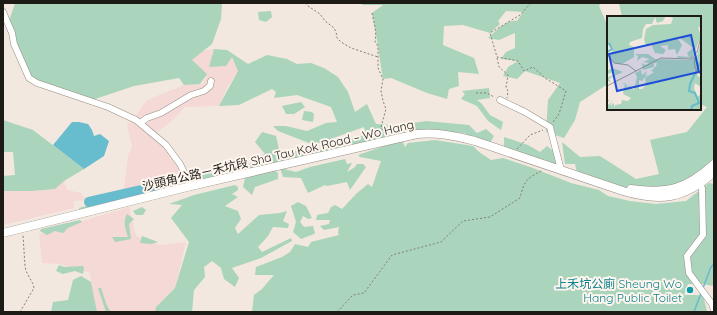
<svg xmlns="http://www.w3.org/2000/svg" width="717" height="315" font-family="Quicksand,'Noto Sans SC',sans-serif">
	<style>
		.industrial { fill: #f4d9d6 }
		.green { fill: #aad4bb }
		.water { fill: #67bccd }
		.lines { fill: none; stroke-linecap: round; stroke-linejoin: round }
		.stream { stroke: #67bccd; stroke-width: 1.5 }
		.river { stroke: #67bccd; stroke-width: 10 }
		.street-casing { stroke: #968d84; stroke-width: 7 }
		.secondary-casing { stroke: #968d84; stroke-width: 9 }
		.path { stroke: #847e78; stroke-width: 1; stroke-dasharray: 2 2; stroke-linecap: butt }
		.street { stroke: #fff; stroke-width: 6 }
		.secondary { stroke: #fff; stroke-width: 8 }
		.culture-dot { fill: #0f9aa8; stroke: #fef6ee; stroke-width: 1.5 }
		.labels { text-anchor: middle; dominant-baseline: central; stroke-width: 4; stroke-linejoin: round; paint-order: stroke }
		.street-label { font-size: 12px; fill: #1e1b17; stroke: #fef6ee }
		.culture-label { font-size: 12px; fill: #0d838f; stroke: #fef6ee; text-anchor: end }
		.inset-river { fill: none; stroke: #67bccd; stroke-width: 2 }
		.inset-road { fill: none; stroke: #9d968f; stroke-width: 1 }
		.view { fill: #1d4ed8; fill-opacity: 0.15; stroke: #1d4ed8; stroke-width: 2 }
		.inset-edge { fill: none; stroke: #1e1b17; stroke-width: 2 }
	</style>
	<rect width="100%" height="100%" fill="#f2e8df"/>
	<path class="industrial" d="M 214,49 L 209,67 L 231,55 L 238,71 L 227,88 L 219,106 L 185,107 L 173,120 L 156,133 L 171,146 L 192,181 L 178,186 L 177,178 L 124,189 L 128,156 L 132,147 L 127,125 L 137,114 L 147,100 L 184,85 L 203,84 L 207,74 L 192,60 L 202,51 Z
		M 64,181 L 67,190 L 81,193 L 87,200 L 74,201 L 74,208 L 3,225 L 3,191 L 37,191 L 54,189 Z
		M 129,207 L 136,236 L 160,245 L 186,242 L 175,288 L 156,307 L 155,312 L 95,312 L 90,273 L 60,264 L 42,263 L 39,234 Z"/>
	<path class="green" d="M 15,3 L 222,3 L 221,19 L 212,44 L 192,60 L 207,74 L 200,84 L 184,85 L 179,78 L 134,86 L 89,101 L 29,78 L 8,24 Z
		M 363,3 L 586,3 L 587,5 L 588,3 L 601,3 L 599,6 L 608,27 L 608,84 L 580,102 L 575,120 L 564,138 L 546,132 L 548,100 L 560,83 L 525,71 L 517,79 L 503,76 L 508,67 L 518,61 L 501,59 L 506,52 L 515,48 L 515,33 L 499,40 L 488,38 C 496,31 507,19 517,21 L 523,12 L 506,11 L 498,21 L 500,24 L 490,33 L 463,25 L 444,26 L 443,45 L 474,58 L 479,74 L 458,72 L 459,86 L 449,89 L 447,99 L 427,93 L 391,78 L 383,79 C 379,57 377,35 372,13 L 383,5 L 362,5 Z
		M 619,3 L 714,3 L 714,171 L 685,191 L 624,189 L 577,173 L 575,164 L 565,164 L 562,142 L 580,157 L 600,156 L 636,179 L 659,174 L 650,140 L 687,132 L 707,107 L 700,104 L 700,17 L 622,17 Z
		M 271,11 L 272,17 L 266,22 L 259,20 L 258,12 Z
		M 214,49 L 227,50 L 248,64 L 267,55 L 287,59 L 297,64 L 311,63 L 324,68 L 338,77 L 348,92 L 355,112 L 367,104 L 376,124 L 392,125 L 386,135 L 390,138 L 232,176 L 232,164 L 247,168 L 252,160 L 265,154 L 255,142 L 262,132 L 276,136 L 280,154 C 294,151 309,148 324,150 L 339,141 L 366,135 L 364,127 L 314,145 L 278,131 L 273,126 L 286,126 L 307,131 L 326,123 L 337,122 L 331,107 L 297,95 L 274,98 L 276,92 L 272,89 L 239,105 L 219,106 L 238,71 L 232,57 L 226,66 L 209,67 Z
		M 489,88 L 490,98 L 477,100 L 482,104 L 490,115 L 503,122 L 501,130 L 488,121 L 477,106 L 461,99 L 465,94 L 462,91 Z
		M 301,102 L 305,107 L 294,114 L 286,114 L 282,106 Z
		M 304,111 L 312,112 L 314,114 L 313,122 L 302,120 Z
		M 3,120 L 33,130 L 84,169 L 64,181 L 55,189 L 32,191 L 3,191 L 3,176 L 15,175 L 13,152 L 3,152 Z
		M 426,121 L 469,125 L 477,133 L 486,129 L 494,136 L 489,145 L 464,133 L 453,132 L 397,136 L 393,132 L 401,125 Z
		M 504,137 L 528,145 L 540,152 L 547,146 L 556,153 L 556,164 L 545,167 L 504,147 Z
		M 402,140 L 405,147 L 408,143 L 435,140 L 473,146 L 479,152 L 491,160 L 503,158 L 533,168 L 571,183 L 599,190 L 608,196 L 630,201 L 656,204 L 686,201 L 709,183 L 714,184 L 714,286 L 702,284 L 688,284 L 684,295 L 696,295 L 703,296 L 706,307 L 707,312 L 252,312 L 254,295 L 262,289 L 274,275 L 255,275 L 256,267 L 282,257 L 290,252 L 295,244 L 308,247 L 311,242 L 339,235 L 338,233 L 339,227 L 324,230 L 320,226 L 329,224 L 330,220 L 316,220 L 317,215 L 328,213 L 331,207 L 335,205 L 342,209 L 356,194 L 368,184 L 372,187 L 381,161 L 360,157 L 358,155 Z
		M 345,159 L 347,164 L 352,163 L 347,172 L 355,167 L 357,164 L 363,164 L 366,167 L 350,190 L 347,182 L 327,186 L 325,185 L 308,193 L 301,178 L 283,177 L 280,168 L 296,172 L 310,167 Z
		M 274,170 L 278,173 L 278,179 L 255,187 L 252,195 L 243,187 L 245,178 Z
		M 214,171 L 223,172 L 226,176 L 214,178 L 209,177 L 208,181 L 205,182 L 197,177 Z
		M 175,181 L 177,185 L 170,190 L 130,199 L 118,196 L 118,193 L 127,195 L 156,188 L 161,184 Z
		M 235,185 L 238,187 L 238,190 L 232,194 L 238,197 L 225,206 L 238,211 L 241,219 L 235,228 L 238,234 L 259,215 L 280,213 L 287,211 L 283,221 L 289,224 L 288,228 L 273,227 L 268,236 L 258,247 L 262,252 L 291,238 L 292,241 L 261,258 L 232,268 L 239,278 L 235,287 L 224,279 L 221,268 L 212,261 L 204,267 L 205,277 L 194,290 L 192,312 L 155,312 L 156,307 L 175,288 L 189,242 L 171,218 L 182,205 L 169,204 L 194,195 Z
		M 108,200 L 112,200 L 116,203 L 80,212 L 79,208 Z
		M 298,202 L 306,206 L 312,218 L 308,219 L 303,216 L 300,222 L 304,227 L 313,226 L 315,233 L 314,234 L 301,239 L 293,232 L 296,222 L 291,206 Z
		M 142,207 L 146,210 L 143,215 L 136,215 L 133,211 Z
		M 127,214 L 134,219 L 129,224 L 131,239 L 115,242 L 112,237 L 128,237 C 125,229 123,221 127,214 Z
		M 80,220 L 82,222 L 68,228 L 63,233 L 55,231 L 47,235 L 40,231 L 41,229 Z
		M 142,236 L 158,242 L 151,244 L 140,243 Z
		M 59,265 L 64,267 L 83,266 L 84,268 L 83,274 L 75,271 L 63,274 L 56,271 Z
		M 81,276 L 91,282 L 97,312 L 51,312 L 53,302 L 68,300 L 73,280 Z
		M 98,288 L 101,288 L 107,306 L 111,312 L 106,312 Z"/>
	<path class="water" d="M 72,122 L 79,122 L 88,124 L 92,130 L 94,136 L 100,134 L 109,141 L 104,156 L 84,169 L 53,145 Z"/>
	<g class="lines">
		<path class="stream" d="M 703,288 L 711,267 L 714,264
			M 694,312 L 701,293"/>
		<path class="river" d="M 89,202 L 173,183"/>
		<g class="street-casing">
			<path id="street" d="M 3,12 L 12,33 L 14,44 L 29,78 L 37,83 L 108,107 L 136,120 L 166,145 L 180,164 L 191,186
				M 500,100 L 525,112 L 550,127 L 561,170
				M 140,123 L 147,118 L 161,113 L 191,95 L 204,91 L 210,86 L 211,81
				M 698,181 L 702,188 L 703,235 L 687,256 L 689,273 L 712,304 L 714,310"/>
		</g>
		<g class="secondary-casing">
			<path id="secondary" d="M 631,189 C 667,194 687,189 714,164
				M 3,233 L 191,186 L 417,134 C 437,132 455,136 475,141 L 623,191 C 660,202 685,199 714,172"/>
		</g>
		<path class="path" d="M 305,3 L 308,6 L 320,14 L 325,21 L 334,28 L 336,32 L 337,38 L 341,42 L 351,48 L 378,57
			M 531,3 L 520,15 L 490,33 L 497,57 L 518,61 L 524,71 L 533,67 L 545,78 L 566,91 L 559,114 L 553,122
			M 372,13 C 374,23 377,32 375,42 L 377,44 L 378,49 L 378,68 L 383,79 L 381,91 L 383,101 L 386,109 L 381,127 L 382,129 L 389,133
			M 497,58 L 499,67 L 508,75 L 506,87 L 508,91 L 507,98
			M 476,93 L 487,93 L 494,97
			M 517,149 L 530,135 L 543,130
			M 20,312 L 34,288 L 33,284 L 26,271 L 25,266 L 23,235
			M 337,312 L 353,295 L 364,293 L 392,255 L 441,242 L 463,221 L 490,217 L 520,198 C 524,181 526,179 541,171"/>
		<use href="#street" class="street"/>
		<use href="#secondary" class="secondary"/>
	</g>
	<circle class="culture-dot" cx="690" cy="290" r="4"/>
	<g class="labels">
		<g class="street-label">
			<text transform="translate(278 155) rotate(-13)">沙頭角公路－禾坑段 Sha Tau Kok Road – Wo Hang</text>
		</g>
		<g class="culture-label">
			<text x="682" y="283">上禾坑公廁 Sheung Wo<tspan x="682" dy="14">Hang Public Toilet</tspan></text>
		</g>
	</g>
	<g transform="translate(607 16)">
		<rect width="94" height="94" fill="#f2e8df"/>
		<path d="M 0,0 L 59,0 L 56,5 L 50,7 L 48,1 L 45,8 L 39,8 L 36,13 L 35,22 L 23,26 L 22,29 L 27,31 L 27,41 L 15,48 L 7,47 L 3,41 L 6,33 L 4,29 L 1,29 L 0,33 ZM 60,0 L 93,0 L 94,11 L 91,11 L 94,21 L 85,42 L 71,42 L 70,40 L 82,41 L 80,37 L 86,32 L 73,22 L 71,23 L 75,29 L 70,39 L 68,33 L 61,34 L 61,29 L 53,30 L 59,34 L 56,38 L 48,37 L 44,27 L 39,29 L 37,24 L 39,13 L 46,9 L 64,8 L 66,2 ZM 94,25 L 94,53 L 90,52 L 91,61 L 94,60 L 94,71 L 88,67 L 87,72 L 90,80 L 94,79 L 94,94 L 0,94 L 0,84 L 3,84 L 0,86 L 2,89 L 6,84 L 3,90 L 7,87 L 7,92 L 8,89 L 14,88 L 15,84 L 21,85 L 24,82 L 16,78 L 18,68 L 15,68 L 18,67 L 21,72 L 24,74 L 22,72 L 21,69 L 27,74 L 30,61 L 28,57 L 34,54 L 35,59 L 40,55 L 38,60 L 42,58 L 36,63 L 36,65 L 32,64 L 32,73 L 35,73 L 39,69 L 38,62 L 47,56 L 44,55 L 49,50 L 50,47 L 47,47 L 47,51 L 36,54 L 35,47 L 38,49 L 42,47 L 36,46 L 43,43 L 35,41 L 30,45 L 31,40 L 28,38 L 41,38 L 48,43 L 82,44 L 90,40 ZM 5,52 L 16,56 L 5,61 L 2,63 L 4,66 L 1,65 L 0,67 L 0,62 L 8,58 L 7,56 L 0,58 L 0,55 Z" fill="#aad4bb"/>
		<path class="inset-river" d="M 0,36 L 5,33 L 2,27M 84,94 L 85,90 L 92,87 L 88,77 L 82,75 L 83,68 L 94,45"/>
		<path class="inset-road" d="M 0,38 L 7,47 L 21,49 L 29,55M 87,41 L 88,52 L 94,59M 0,70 L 54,42 L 84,43 L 90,36 L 94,21"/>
		<path class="view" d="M 84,19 L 92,56 L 10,75 L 2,38 Z"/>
		<rect width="94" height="94" class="inset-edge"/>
	</g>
	<rect width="717" height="315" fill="none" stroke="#1e1b17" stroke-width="8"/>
</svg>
